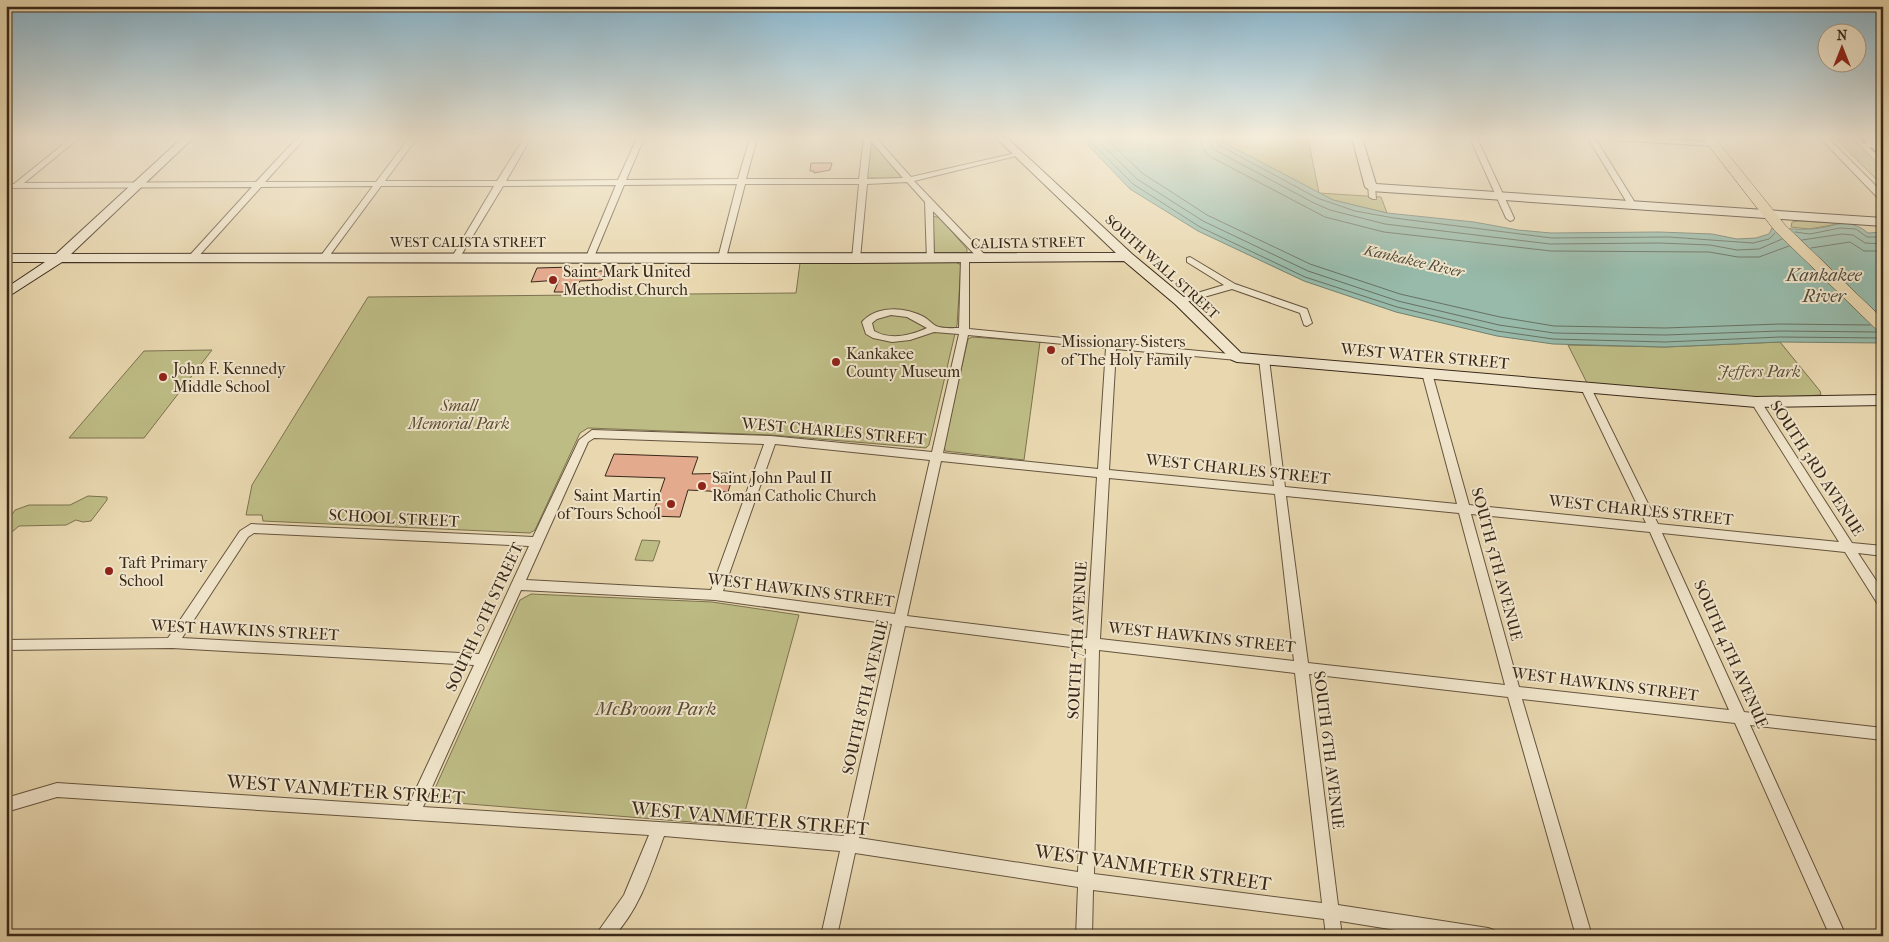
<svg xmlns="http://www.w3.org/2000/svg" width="1889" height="942" font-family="'IM FELL French Canon',serif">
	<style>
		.green { fill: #bebc85; stroke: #7c724f }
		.water { fill: #97baaa; stroke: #718070 }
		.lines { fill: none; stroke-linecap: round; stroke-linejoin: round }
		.shore { stroke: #687162; stroke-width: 1 }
		.building { fill: #e4aa8e; stroke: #392819 }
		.street-casing { stroke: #65543e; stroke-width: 2 }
		.secondary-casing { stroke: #392819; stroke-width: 2 }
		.primary-casing { stroke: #392819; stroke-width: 1 }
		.street { fill: #f0e5cb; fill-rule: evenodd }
		.secondary { fill: #f0e5cb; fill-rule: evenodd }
		.primary { fill: #e8d7af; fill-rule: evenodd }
		.rail { stroke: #392819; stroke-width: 2.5; stroke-dasharray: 7 7; stroke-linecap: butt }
		.poi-dot { fill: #8f2418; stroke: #f0e5cb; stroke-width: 2 }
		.labels { text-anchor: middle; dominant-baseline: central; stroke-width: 4; stroke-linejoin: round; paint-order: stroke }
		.far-street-label { font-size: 14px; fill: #392819; stroke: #f0e5cb }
		.far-water-label { font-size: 15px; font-style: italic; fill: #504c3d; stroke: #f0e5cb }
		.poi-label { font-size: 16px; fill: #392819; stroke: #f0e5cb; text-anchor: start }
		.street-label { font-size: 16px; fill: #392819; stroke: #f0e5cb }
		.park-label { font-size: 16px; font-style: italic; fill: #5a4d34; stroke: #f0e5cb }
		.water-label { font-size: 18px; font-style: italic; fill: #504c3d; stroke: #f0e5cb }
		.near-park-label { font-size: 19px; font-style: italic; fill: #5a4d34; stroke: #f0e5cb }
		.near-street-label { font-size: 19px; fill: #392819; stroke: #f0e5cb }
	</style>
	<rect width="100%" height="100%" fill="#e8d7af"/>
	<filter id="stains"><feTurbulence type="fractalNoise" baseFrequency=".004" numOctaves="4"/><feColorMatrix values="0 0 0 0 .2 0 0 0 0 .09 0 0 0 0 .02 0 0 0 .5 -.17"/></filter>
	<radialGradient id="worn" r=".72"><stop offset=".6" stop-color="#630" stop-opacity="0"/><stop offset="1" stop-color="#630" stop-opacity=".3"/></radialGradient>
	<path class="green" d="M 1215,138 L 1308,138 L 1319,193 L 1381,197 L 1387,213 L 1333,200 Z
		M 1835,138 L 1852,138 L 1883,168 L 1883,186 Z
		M 871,144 L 874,145 L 902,178 L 866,178 Z
		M 933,216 L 940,218 L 967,249 L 967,253 L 934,253 Z
		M 1798,221 L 1837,223 L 1838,224 L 1809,229 L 1791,227 L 1792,222 Z
		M 956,262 L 961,265 L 957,325 L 929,445 L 926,448 L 771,435 L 588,428 L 580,433 L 535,530 L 530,533 L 263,521 L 262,515 L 246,515 L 252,485 L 368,297 L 796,293 L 800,263 Z
		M 972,337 L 1040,342 L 1024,460 L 945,451 L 944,445 L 968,339 Z
		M 1780,342 L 1820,391 L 1821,395 L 1758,398 L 1587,383 L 1568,345 L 1665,347 Z
		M 212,350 L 144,438 L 69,438 L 144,351 Z
		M 88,496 L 107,497 L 107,500 L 91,521 L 83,522 L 76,520 L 66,525 L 19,526 L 6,537 L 6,525 L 12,522 L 11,516 L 15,510 L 29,505 L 70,505 Z
		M 642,540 L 660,541 L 653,561 L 635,560 Z
		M 531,594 L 712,602 L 799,615 L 741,826 L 432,801 L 432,795 L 520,600 Z"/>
	<path class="water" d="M 1081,138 L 1215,138 L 1333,200 L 1387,213 L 1474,222 L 1518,230 L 1551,233 L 1659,232 L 1712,234 L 1737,239 L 1756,238 L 1769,234 L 1772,228 C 1785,228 1798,230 1811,229 C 1835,228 1846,215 1868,233 L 1883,232 L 1883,343 L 1780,342 L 1665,347 L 1553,344 L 1497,336 L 1396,312 L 1304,281 L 1198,231 L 1130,189 Z"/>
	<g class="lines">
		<path class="shore" d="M 1087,138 L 1133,184 L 1200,227 L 1305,277 L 1397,307 L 1497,331 L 1553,339 L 1665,342 L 1780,337 L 1883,338
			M 1095,138 L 1137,179 L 1203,221 L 1308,271 L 1398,301 L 1499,325 L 1554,333 L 1665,335 L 1780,331 L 1877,332
			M 1106,138 L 1142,173 L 1207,215 L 1310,264 L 1400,294 L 1500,317 L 1554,326 L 1665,328 L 1780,324 L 1870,325
			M 1200,138 L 1202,147 L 1209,156 L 1325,217 L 1384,232 L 1551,251 L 1709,252 L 1738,257 L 1759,257 L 1789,246
			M 1208,138 L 1213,149 L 1314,203 L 1330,210 L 1385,224 L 1550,244 L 1659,243 L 1710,245 L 1737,250 L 1759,249 L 1782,239
			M 1214,138 L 1217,144 L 1317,198 L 1355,211 L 1394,218 L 1552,238 L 1669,237 L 1753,243 L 1769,239 L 1775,233
			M 1795,232 L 1810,234 L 1840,228 L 1856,229 L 1867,237 L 1883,237
			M 1802,240 L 1842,234 L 1853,235 L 1865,243 L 1883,244
			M 1811,248 L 1850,242 L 1864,251 L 1883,251"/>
	</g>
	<path class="building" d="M 811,163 L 832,163 L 830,170 L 814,173 L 814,171 L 810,171 Z
		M 572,267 L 571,269 L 576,269 L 575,271 L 606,271 L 602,280 L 580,281 L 573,292 L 554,292 L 559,280 L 531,282 L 537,268 Z
		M 614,454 L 698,457 L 692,474 L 734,473 L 728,492 L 688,490 L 680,517 L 652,516 L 665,478 L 605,476 Z"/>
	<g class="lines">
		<g class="street-casing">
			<path id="street" d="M 71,138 L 79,138 L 24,183 L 256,182 L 297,138 L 305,138 L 265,182 L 376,182 L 409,138 L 417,138 L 385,181 L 497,181 L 524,138 L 531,138 L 506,181 L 618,180 L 637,138 L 644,138 L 626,180 L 738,179 L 750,138 L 757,138 L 746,179 L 859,179 L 864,138 L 876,138 L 911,177 L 1020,152 L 1024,154 L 914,181 L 986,256 L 986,260 L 980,260 L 933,211 L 934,259 L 930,262 L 927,261 L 925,202 L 907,182 L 867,184 L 860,259 L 856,262 L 852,259 L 859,184 L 745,184 L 726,258 L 722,261 L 718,258 L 737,184 L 624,185 L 594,257 L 590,260 L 586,257 L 616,185 L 503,186 L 460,257 L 456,260 L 452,257 L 494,186 L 381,186 L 327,259 L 324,260 L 320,257 L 373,186 L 261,187 L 196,259 L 190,259 L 190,255 L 252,187 L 6,188 L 6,184 L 14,184 ZM 871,141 L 903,178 L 867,179 Z
				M 1470,138 L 1477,138 L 1514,218 L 1513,220 L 1510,221 L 1506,218 Z
				M 1588,138 L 1595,138 L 1637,206 L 1636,208 L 1630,208 L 1629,206 Z
				M 1607,138 L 1643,138 L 1715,142 L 1719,144 L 1715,146 L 1611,140 Z
				M 1820,138 L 1828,138 L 1883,193 L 1883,200 L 1880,200 Z
				M 1368,185 L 1375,187 L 1376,199 L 1373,199 L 1369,197 Z
				M 965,256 L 969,259 L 969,329 L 1241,355 L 1242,357 L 1237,360 L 1116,349 L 1109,470 L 1274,486 L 1259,359 L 1264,356 L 1269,359 L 1285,487 L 1457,504 L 1422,373 L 1427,370 L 1432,373 L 1469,505 L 1646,523 L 1581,388 L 1586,385 L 1591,388 L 1658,524 L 1839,542 L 1751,402 L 1752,400 L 1760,400 L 1852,543 L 1883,546 L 1883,556 L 1858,553 L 1883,591 L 1883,607 L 1879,606 L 1845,552 L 1662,533 L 1744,712 L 1883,728 L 1883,740 L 1750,725 L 1846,936 L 1830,936 L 1735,723 L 1522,699 L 1592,936 L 1576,936 L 1508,697 L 1309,674 L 1338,905 L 1488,928 L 1494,930 L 1496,936 L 1433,936 L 1340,921 L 1342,936 L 1326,936 L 1324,919 L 1093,890 L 1092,936 L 1076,936 L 1078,887 L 855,853 L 837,936 L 821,936 L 840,851 L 664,836 C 651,871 640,908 614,936 L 595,936 L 624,895 L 649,835 L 57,797 L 6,812 L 6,798 L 57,783 L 408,806 L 474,665 L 172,648 L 6,650 L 6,640 L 168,638 L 240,531 L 251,524 L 533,537 L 579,440 L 592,430 L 771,436 L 932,452 L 959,334 L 934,332 L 910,340 L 892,342 L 873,338 L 866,334 L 862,322 C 877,305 905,307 924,317 C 928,319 932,324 936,326 C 942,329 953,328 959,328 L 961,259 ZM 891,315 L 907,317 L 927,328 C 910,336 890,340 874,331 L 872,323 L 877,319 ZM 968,335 L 1106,348 L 1098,469 L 943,453 ZM 594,438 L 764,444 L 711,590 L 526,580 L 588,442 ZM 775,444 L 930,460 L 895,614 L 723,591 ZM 941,461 L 1097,477 L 1087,638 L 907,616 ZM 1109,478 L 1275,494 L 1294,661 L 1100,639 ZM 1286,496 L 1459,513 L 1505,685 L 1308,663 ZM 1471,514 L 1650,532 L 1729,710 L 1519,687 ZM 254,533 L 529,546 L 479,654 L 182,638 L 248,537 ZM 521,590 L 715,600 L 892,624 L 844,836 L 738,827 L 423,807 ZM 905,626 L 1086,649 L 1078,872 L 859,838 ZM 1099,650 L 1295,673 L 1322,903 L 1094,874 Z
				M 1190,257 L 1235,284 L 1307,309 L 1312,323 L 1307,326 L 1304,325 L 1300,313 L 1232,289 L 1183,303 L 1177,303 L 1177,299 L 1224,285 L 1187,262 L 1187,258 Z"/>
		</g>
		<g class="secondary-casing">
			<path id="secondary" d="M 182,138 L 193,138 L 71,254 L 1116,253 L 996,138 L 1007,138 L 1132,254 L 1185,298 L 1241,353 L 1756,397 L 1883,395 L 1883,405 L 1756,407 L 1237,362 L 1232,360 L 1175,304 L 1124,261 L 856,263 L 62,262 L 6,298 L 6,288 L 45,262 L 6,262 L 6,254 L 56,254 Z
				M 1352,138 L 1362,138 L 1376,184 L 1883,218 L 1883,226 L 1371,191 L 1365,187 Z"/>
		</g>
		<g class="primary-casing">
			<path id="primary" d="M 1703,138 L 1715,138 L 1785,225 L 1883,319 L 1883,333 L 1878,331 L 1775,231 Z"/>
		</g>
		<use href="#street" class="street"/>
		<use href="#secondary" class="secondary"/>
		<use href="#primary" class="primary"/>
		<path class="rail" d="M 1860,138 L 1883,159"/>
	</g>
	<linearGradient id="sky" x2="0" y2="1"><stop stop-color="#87b6cf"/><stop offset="0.51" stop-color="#f5eddb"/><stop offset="1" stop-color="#f5eddb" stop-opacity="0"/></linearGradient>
	<rect width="1889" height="269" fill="url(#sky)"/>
	<g class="poi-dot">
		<circle cx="553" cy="280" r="5"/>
		<circle cx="1051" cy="350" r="5"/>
		<circle cx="836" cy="362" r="5"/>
		<circle cx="163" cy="377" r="5"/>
		<circle cx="702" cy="486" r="5"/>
		<circle cx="671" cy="504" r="5"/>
		<circle cx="109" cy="571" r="5"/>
	</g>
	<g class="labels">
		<g class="far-street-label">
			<text x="468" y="242">WEST CALISTA STREET</text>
			<text transform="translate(1028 243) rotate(-1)">CALISTA STREET</text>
			<text transform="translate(1162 267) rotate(42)">SOUTH WALL STREET</text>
		</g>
		<g class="far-water-label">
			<text transform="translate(1414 261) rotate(13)">Kankakee River</text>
		</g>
		<g class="poi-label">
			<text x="563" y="271">Saint Mark United<tspan x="563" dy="18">Methodist Church</tspan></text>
			<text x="1061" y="341">Missionary Sisters<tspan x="1061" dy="18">of The Holy Family</tspan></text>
			<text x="846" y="353">Kankakee<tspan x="846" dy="18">County Museum</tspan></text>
			<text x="173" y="368">John F. Kennedy<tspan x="173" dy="18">Middle School</tspan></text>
			<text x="712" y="477">Saint John Paul II<tspan x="712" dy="18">Roman Catholic Church</tspan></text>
			<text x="661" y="495" text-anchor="end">Saint Martin<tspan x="661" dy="18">of Tours School</tspan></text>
			<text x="119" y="562">Taft Primary<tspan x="119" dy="18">School</tspan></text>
		</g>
		<g class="street-label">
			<text transform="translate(1425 356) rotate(5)">WEST WATER STREET</text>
			<text transform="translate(834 431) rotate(5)">WEST CHARLES STREET</text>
			<text transform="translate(1817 468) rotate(57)">SOUTH 3RD AVENUE</text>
			<text transform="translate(1238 469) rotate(6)">WEST CHARLES STREET</text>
			<text transform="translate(1641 510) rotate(6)">WEST CHARLES STREET</text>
			<text transform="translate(394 518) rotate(3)">SCHOOL STREET</text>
			<text transform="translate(1497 564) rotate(75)">SOUTH 5TH AVENUE</text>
			<text transform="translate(801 590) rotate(7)">WEST HAWKINS STREET</text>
			<text transform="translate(484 617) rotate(-65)">SOUTH 10TH STREET</text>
			<text transform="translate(245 630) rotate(3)">WEST HAWKINS STREET</text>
			<text transform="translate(1202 637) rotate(6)">WEST HAWKINS STREET</text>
			<text transform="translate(1077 640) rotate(-87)">SOUTH 7TH AVENUE</text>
			<text transform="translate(1731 654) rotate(66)">SOUTH 4TH AVENUE</text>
			<text transform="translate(1605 684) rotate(7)">WEST HAWKINS STREET</text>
			<text transform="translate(865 697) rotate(-77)">SOUTH 8TH AVENUE</text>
			<text transform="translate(1329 750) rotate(83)">SOUTH 6TH AVENUE</text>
		</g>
		<g class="park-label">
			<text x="1759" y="371">Jeffers Park</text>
			<text x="459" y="405">Small<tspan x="459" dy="18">Memorial Park</tspan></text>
		</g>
		<g class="water-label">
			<text x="1824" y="275">Kankakee<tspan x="1824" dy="21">River</tspan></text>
		</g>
		<g class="near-park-label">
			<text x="656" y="709">McBroom Park</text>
		</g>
		<g class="near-street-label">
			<text transform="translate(346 790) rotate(4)">WEST VANMETER STREET</text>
			<text transform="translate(750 819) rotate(5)">WEST VANMETER STREET</text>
			<text transform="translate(1153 868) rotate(8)">WEST VANMETER STREET</text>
		</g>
	</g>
	<rect width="1889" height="942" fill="none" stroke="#e8d7af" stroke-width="25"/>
	<rect x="8" y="8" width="1874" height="927" fill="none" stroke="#392819" stroke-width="2.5"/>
	<rect x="12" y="12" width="1864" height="917" fill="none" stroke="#392819"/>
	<g transform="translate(1842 48)"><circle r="24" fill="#f0e5cb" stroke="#a79984"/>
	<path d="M0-4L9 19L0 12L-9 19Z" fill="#8f2418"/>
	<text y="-8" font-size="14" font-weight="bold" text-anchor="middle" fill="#392819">N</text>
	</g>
	<rect width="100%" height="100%" filter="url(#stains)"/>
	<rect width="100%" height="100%" fill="url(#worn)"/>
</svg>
